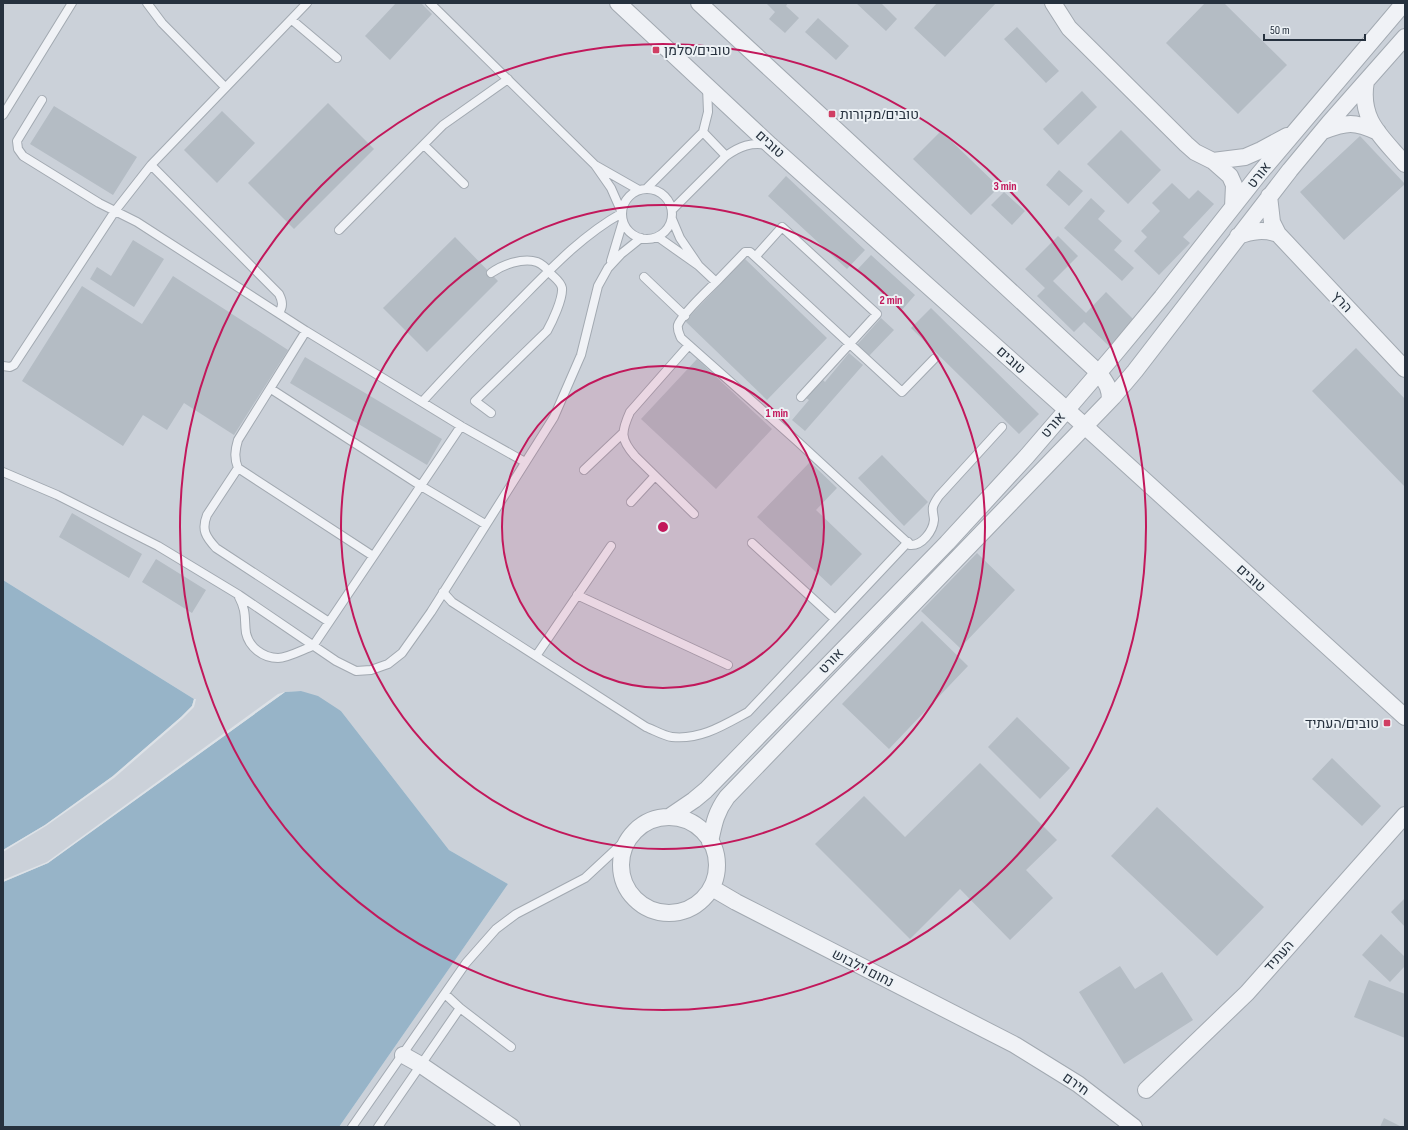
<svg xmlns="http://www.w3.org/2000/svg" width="1408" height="1130" font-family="'Sofia Sans Condensed',Heebo,sans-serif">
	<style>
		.built { fill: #cbd1d9 }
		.water { fill: #97b4c8 }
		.pier { fill: #dde2e7 }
		.building { fill: #b4bcc4 }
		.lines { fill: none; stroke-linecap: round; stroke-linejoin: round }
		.lane-casing { stroke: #a2a9b1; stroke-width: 10 }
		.street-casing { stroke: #a2a9b1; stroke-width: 18 }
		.lane { stroke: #f0f2f6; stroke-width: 8 }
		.street { stroke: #f0f2f6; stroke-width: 16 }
		.ring { fill: none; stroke: #c2185b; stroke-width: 2 }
		.poi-dot { fill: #d03e63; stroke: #ecf1f5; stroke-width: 1.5 }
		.labels { text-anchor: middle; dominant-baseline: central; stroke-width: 4; stroke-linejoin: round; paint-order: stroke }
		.poi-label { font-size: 14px; fill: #26313e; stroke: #ecf1f5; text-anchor: start }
		.street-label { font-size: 14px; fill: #26313e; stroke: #ecf1f5 }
		.centre { fill: #c2185b; stroke: #ecf1f5; stroke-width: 2 }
		.ring-label { font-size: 12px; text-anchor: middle; font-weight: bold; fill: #c2185b; stroke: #ecf1f5; stroke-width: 4; stroke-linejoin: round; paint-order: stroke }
	</style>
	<rect width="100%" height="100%" fill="#dde2e7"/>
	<path class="built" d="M 3,3 L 1405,3 L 1405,1127 L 339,1127 L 508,884 L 449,850 L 341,711 L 301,691 L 284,692 L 48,863 L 3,882 L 3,850 L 45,825 L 113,776 L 181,717 L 192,706 L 194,699 L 3,580 Z"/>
	<path class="water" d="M 3,580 L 194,699 L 192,706 L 181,717 L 113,776 L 45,825 L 3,850 Z
		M 301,691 L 318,696 L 341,711 L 449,850 L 508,884 L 339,1127 L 3,1127 L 3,882 L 48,863 L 285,692 Z"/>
	<path class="pier" d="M 285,692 L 48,863 L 3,882 L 3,880 L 47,862 L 278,694 Z
		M 194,699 L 196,699 L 194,707 L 182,719 L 114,778 L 46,826 L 3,852 L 3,850 L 45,825 L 113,776 L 181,717 L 192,706 Z"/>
	<path class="building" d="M 396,3 L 421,3 L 432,14 L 390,60 L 365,36 Z
		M 766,3 L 788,3 L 786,6 L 799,18 L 785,33 L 769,19 L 775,12 Z
		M 856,3 L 881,3 L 897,19 L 886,31 Z
		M 937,3 L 996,3 L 945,57 L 914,28 Z
		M 1205,3 L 1224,3 L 1287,65 L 1238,114 L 1166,43 Z
		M 818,18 L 849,46 L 836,60 L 805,32 Z
		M 1017,27 L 1059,71 L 1046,83 L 1004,39 Z
		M 1082,91 L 1097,107 L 1058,145 L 1043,129 Z
		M 328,103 L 374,149 L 294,229 L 248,183 Z
		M 54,106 L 137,157 L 113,195 L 30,144 Z
		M 222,111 L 255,143 L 217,183 L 184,150 Z
		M 1121,130 L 1161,170 L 1128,204 L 1087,164 Z
		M 941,131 L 999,187 L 971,215 L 913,159 Z
		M 1360,136 L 1405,184 L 1344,240 L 1300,192 Z
		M 1059,170 L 1083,191 L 1069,206 L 1046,185 Z
		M 786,176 L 865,250 L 847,269 L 768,196 Z
		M 1172,183 L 1189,199 L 1198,190 L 1214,204 L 1183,237 L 1190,243 L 1159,275 L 1134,251 L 1147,237 L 1141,231 L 1160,211 L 1152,203 Z
		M 1004,192 L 1025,211 L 1012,225 L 991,205 Z
		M 1091,198 L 1105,211 L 1098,219 L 1122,241 L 1114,250 L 1134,268 L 1122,281 L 1064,228 Z
		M 1058,236 L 1078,256 L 1053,281 L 1086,313 L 1106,292 L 1135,321 L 1110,347 L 1084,322 L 1074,332 L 1037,296 L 1045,288 L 1025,269 Z
		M 455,237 L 498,281 L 427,352 L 383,308 Z
		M 133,240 L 164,259 L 134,307 L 90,279 L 97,267 L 111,276 Z
		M 871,255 L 915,295 L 901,311 L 857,270 Z
		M 745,259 L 827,338 L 767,400 L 685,321 Z
		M 173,276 L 288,350 L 234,435 L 184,403 L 167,430 L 143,415 L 123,446 L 22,381 L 82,286 L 142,324 Z
		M 931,308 L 1039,414 L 1019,434 L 911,328 Z
		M 881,318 L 894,330 L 868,357 L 856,346 Z
		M 1356,348 L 1405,399 L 1405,487 L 1312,391 Z
		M 849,353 L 863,365 L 805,431 L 792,420 L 809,400 L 806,398 L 822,379 L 825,382 Z
		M 305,357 L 442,439 L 427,465 L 290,383 Z
		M 697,359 L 772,429 L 716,489 L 641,419 Z
		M 882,455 L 928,502 L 904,526 L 858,478 Z
		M 810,462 L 837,488 L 816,510 L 862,554 L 831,586 L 757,517 Z
		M 72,513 L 142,554 L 129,578 L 59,537 Z
		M 977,553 L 1015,590 L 960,648 L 921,611 Z
		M 156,559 L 206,590 L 192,613 L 142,582 Z
		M 922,621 L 968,666 L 889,749 L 842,704 Z
		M 1017,717 L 1070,768 L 1040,799 L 988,747 Z
		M 1332,758 L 1381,806 L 1362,826 L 1312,779 Z
		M 980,763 L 1057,840 L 1026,870 L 1053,898 L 1010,940 L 960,889 L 910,939 L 815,844 L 864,796 L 905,837 Z
		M 1157,807 L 1264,907 L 1217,956 L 1111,856 Z
		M 1405,898 L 1405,927 L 1391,912 Z
		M 1381,934 L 1405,957 L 1405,966 L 1390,982 L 1362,955 Z
		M 1120,966 L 1135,989 L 1162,972 L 1193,1020 L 1124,1064 L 1079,992 Z
		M 1369,980 L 1405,994 L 1405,1038 L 1354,1017 Z
		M 1384,1118 L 1402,1127 L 1380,1127 Z"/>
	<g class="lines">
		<g class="lane-casing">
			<path id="lane" d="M 147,3 L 162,23 L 225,87
				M 430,3 L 595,165
				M 292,20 L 337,58
				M 42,100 L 17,141 L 18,149 L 23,156 L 99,203 L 137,222 L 306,331 L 461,426 L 525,462
				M 3,115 L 72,3
				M 703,132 L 726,156
				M 424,145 L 464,184
				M 151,165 L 279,294 C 283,302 283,306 279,313
				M622 214a25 25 0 1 1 50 0a25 25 0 1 1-50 0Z
				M 646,189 L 703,132 L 708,112 L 707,87
				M 672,210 L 726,156 C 740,146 751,142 768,145
				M 339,230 L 443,125 L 508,79
				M 658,237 L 699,266 L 680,238 L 672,219
				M 756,256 L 782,227 L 877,314 L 801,397
				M 611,261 L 623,221
				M 699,266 L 716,282 C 707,291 682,314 678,325 C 677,330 679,333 681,338 L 797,441 L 910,545 C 922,546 933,531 934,520 C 934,516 932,511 933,507 C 934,503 937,499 939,496 L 1002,427
				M 491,273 C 502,265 523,257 537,262 C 542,264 548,270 551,274 C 555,278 561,282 562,288 C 563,299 552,322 547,331 L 475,401 L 491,413
				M 644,277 L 685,316
				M 716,282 L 745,252 L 750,252 L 902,392 L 934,359
				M 306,331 L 238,440 C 235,450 234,458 238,468 L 373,556
				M 689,345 L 630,412 C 621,432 620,439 635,456 L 694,514
				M 3,366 L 10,367 L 14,365 L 115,211 L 151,165 L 307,3
				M 271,389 L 421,486 L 485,524
				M 422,402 C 451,370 481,339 511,309 C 546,274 579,237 622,213 L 611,188 L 595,165 L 639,190
				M 238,468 L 207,515 C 201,530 206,537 216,548 L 329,622
				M 584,470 L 623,433
				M 3,472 L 57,495 L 158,546 L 239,595 L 336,661 L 356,671 L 371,670 L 388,664 L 402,653 L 431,612 L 554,417 L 581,355 L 598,286 L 608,268 L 621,254 L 641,238
				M 631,502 L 654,477
				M 752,543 L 835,619
				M 443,592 L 452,602 L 646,727 C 654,730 664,736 672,737 C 701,740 724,725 748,712 L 908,542
				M 577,595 L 728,665
				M 239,597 C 247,612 244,619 246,633 C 249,647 263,658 278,658 C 288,658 304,649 313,646 L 461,426
				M 536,656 L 611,546
				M 445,994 L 460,1008 L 511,1047
				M 352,1127 L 466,963 L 496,929 L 516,914 L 585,878 L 627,839
				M 378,1127 L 460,1008"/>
		</g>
		<g class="street-casing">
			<path id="street" d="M 618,3 L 770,145 L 1067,410 L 1405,717
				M 699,3 L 1099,373 C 1106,383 1110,387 1110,400
				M 1053,3 L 1069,28 L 1186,144 L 1195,152 L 1213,161 L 1230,176 L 1234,185 L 1233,207
				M 1366,81 C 1359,120 1381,136 1405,164
				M 1323,131 C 1347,122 1354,121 1378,132
				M 1213,161 L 1245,157 L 1261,150 L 1287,136
				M 1269,196 L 1272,222 L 1278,234 L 1405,369
				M 1238,236 C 1252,231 1264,229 1278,234
				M621 865a48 48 0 1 1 96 0a48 48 0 1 1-96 0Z
				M 669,817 L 694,800 L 706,790 L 947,543 L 1027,456 L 1113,356 L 1162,297 L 1259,174 L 1404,3
				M 710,842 C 714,823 716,812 727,797 L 1113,397 L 1135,371 L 1290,170 L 1329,123 L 1405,37
				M 712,888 L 736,902 L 1015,1045 L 1078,1084 L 1134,1127
				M 403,1055 L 421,1065 L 512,1127
				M 1146,1090 L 1247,993 L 1405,815"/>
		</g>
		<use href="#lane" class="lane"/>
		<use href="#street" class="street"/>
	</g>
	<circle cx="663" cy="527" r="161" fill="#c2185b" fill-opacity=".12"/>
	<g class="ring">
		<circle cx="663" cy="527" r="161"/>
		<circle cx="663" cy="527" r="322"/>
		<circle cx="663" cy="527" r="483"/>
	</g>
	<g class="poi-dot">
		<rect x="652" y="46" width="8" height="8" rx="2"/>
		<rect x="828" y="110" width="8" height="8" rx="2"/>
		<rect x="1383" y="719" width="8" height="8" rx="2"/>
	</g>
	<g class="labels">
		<g class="poi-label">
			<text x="664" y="50">טובים/סלמן</text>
			<text x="840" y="114">טובים/מקורות</text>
			<text x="1379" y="723" text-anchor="end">טובים/העתיד</text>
		</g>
		<g class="street-label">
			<text transform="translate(770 144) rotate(42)">טובים</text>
			<text transform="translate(1259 175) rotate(-51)">אורט</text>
			<text transform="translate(1342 302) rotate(47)">הרץ</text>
			<text transform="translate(1011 360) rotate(42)">טובים</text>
			<text transform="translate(1053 425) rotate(-49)">אורט</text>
			<text transform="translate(1251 578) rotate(42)">טובים</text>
			<text transform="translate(831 661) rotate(-46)">אורט</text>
			<text transform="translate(1279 956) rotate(-48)">העתיד</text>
			<text transform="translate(863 968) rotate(27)">נחום וילבוש</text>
			<text transform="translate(1076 1084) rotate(35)">חירם</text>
		</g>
	</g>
	<circle cx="663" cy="527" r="6" class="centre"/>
	<g class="ring-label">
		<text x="1005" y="190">3 min</text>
		<text x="891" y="304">2 min</text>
		<text x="777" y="417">1 min</text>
	</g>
	<rect width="1408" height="1130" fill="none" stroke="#26313e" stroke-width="8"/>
	<path d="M1264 34v6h101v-6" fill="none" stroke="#26313e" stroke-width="2"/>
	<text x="1270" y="34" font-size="12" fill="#26313e" stroke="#ecf1f5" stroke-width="3" paint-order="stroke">50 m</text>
</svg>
